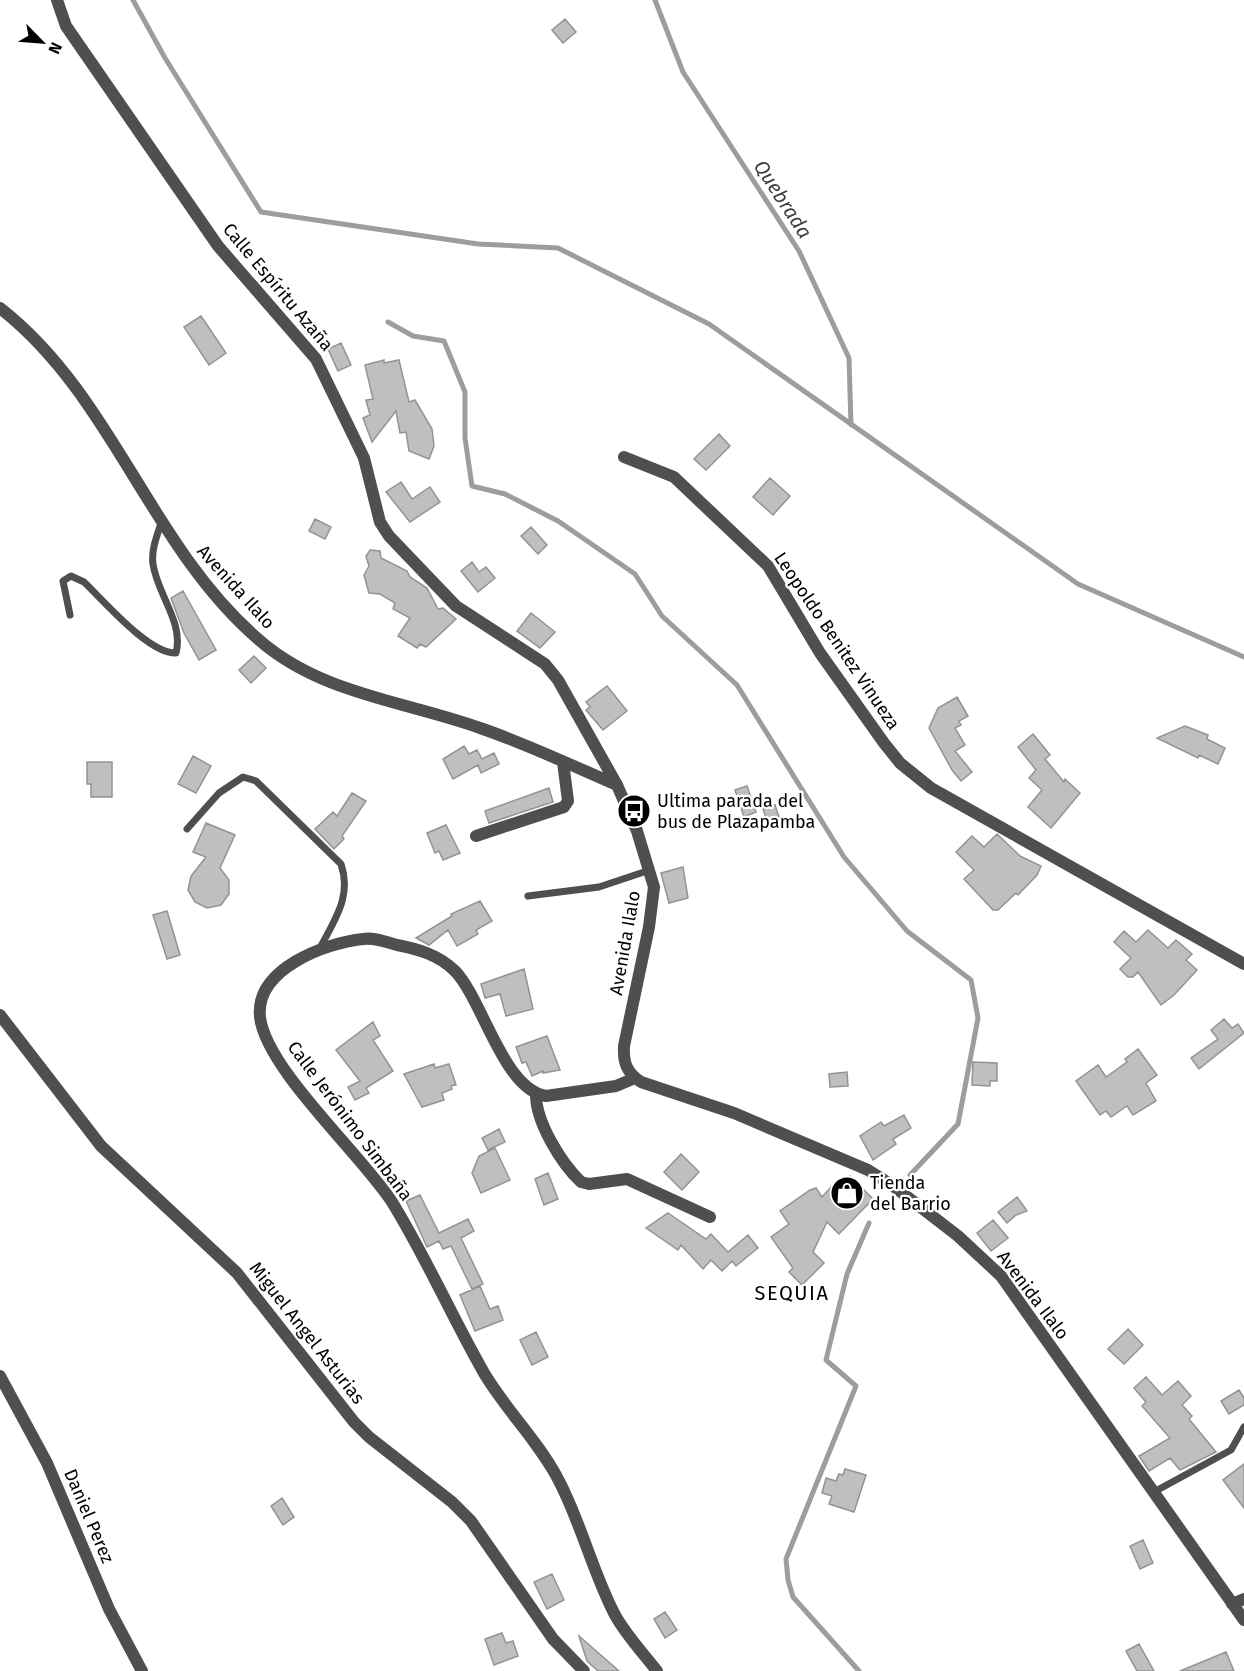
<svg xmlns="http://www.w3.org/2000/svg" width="1244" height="1671" font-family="'Fira Sans',sans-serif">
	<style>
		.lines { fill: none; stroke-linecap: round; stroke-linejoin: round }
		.stream { stroke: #9d9d9d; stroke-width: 5 }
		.building { fill: #bfbfbf; stroke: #939393; stroke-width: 1.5 }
		.lane { stroke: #4f4f4f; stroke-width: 7 }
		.street { stroke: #4f4f4f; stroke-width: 12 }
		.labels { text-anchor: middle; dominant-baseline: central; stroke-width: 4.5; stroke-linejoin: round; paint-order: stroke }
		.street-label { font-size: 18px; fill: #000; stroke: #fff }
		.poi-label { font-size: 18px; fill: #000; stroke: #fff; text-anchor: start }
		.water-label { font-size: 20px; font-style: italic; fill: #3e3e3e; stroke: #fff }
		.neighbourhood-label { font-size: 20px; letter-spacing: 1.5px; fill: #000; stroke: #fff }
	</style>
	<rect width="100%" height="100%" fill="#fff"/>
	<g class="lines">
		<path class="stream" d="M 133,0 L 165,58 L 261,212 L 478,244 L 558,248 L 709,324 L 1078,584 L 1244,657
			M 655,0 L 683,72 L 799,251 L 849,358 L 851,425
			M 388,322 L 413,336 L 444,341 L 465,392 L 465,438 L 472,486 L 505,494 L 558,521 L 635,574 L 662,616 L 737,685 L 844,857 L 907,931 L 971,980 L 978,1018 L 958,1124 L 910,1175
			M 859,1671 L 793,1597 L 788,1580 L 786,1559 L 856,1386 L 826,1360 L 847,1274 L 869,1223"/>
	</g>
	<path class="building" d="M 565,19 L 576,32 L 563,43 L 552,30 Z
		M 201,316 L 226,353 L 209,365 L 184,327 Z
		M 341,343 L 351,365 L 338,371 L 328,349 Z
		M 384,360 L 384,363 L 399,360 L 409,402 L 415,400 L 432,429 L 434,446 L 429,459 L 409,451 L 406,432 L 400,433 L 396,411 L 372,442 L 363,418 L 370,415 L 366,400 L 373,399 L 365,365 Z
		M 719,434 L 730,446 L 706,470 L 694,459 Z
		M 770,478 L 790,496 L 773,515 L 753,497 Z
		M 401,482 L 412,499 L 430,487 L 440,502 L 410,522 L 386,492 Z
		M 315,519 L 331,527 L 325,539 L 309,531 Z
		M 531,527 L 547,545 L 538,554 L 521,536 Z
		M 370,550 L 380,551 L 381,558 L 407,571 L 410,577 L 427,588 L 438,609 L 443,608 L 456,619 L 426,647 L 420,644 L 417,648 L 398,636 L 410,618 L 393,609 L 395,603 L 380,594 L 369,593 L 364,575 L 369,566 L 366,556 Z
		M 472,562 L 479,572 L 486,567 L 495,578 L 478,592 L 461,571 Z
		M 183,591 L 216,650 L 199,660 L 184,633 L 171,598 Z
		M 531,613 L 555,632 L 540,648 L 517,631 Z
		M 254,656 L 266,668 L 251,683 L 239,670 Z
		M 607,686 L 627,711 L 603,730 L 586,710 L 590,707 L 586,702 Z
		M 957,697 L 968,716 L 959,721 L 961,725 L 955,728 L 965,745 L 955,751 L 972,772 L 961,781 L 952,770 L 929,728 L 938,708 Z
		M 1185,726 L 1208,735 L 1207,739 L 1225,748 L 1218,764 L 1199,755 L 1198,758 L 1157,738 Z
		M 1033,734 L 1050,755 L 1045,759 L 1064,782 L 1065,779 L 1080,793 L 1051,828 L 1028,807 L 1042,790 L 1029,778 L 1036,770 L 1018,747 Z
		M 464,746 L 469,754 L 477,750 L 482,759 L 494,753 L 499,764 L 481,773 L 478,765 L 453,779 L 443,759 Z
		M 193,756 L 211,766 L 196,793 L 178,784 Z
		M 87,762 L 112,762 L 112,797 L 91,797 L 91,784 L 87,784 Z
		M 747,786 L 756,812 L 744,817 L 735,790 Z
		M 549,788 L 553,802 L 489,823 L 485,811 Z
		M 352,793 L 366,801 L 342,836 L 344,839 L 334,849 L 315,829 L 333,812 L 337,816 Z
		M 775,805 L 780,820 L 768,824 L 763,809 Z
		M 206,823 L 235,835 L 220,868 L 229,880 L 229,894 L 221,905 L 207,908 L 195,902 L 188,890 L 191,876 L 206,857 L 193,852 Z
		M 446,825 L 460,853 L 443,860 L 439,851 L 435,853 L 427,833 Z
		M 997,834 L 1020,856 L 1041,866 L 1037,875 L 1018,895 L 1016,893 L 998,910 L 993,910 L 964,879 L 974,870 L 956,852 L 972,836 L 984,847 Z
		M 683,867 L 688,898 L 669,903 L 661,873 Z
		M 480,901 L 492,921 L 476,930 L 478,934 L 457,946 L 448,930 L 429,945 L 416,938 L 452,916 L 451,914 Z
		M 167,911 L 180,955 L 167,959 L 153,915 Z
		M 1148,930 L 1168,948 L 1176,940 L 1192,954 L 1186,960 L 1197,970 L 1174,995 L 1161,1005 L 1138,972 L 1133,977 L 1128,977 L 1120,969 L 1131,958 L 1114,942 L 1124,931 L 1136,942 Z
		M 524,969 L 533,1009 L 506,1016 L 500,994 L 485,998 L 481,984 Z
		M 1224,1019 L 1232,1028 L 1238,1024 L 1244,1033 L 1199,1069 L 1191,1058 L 1218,1039 L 1211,1030 Z
		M 373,1022 L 380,1036 L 373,1040 L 393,1071 L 366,1088 L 369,1093 L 355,1100 L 348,1087 L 360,1081 L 336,1050 Z
		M 547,1036 L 560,1070 L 543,1073 L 543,1071 L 532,1076 L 526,1062 L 522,1063 L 516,1047 Z
		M 1138,1049 L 1157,1075 L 1146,1083 L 1156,1101 L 1133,1115 L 1127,1106 L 1111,1117 L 1106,1111 L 1100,1115 L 1076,1081 L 1098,1065 L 1106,1077 L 1127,1062 L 1125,1059 Z
		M 973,1062 L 997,1063 L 997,1081 L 990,1081 L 990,1086 L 972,1085 Z
		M 434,1064 L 435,1068 L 449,1064 L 456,1085 L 451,1086 L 452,1089 L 442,1093 L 444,1100 L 422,1107 L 404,1074 Z
		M 847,1072 L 848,1086 L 830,1087 L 829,1074 Z
		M 904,1115 L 911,1128 L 893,1139 L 896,1144 L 873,1160 L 860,1136 L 881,1122 L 884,1126 Z
		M 499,1129 L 505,1142 L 488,1150 L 482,1138 Z
		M 495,1148 L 510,1180 L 481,1193 L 472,1173 L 479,1156 Z
		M 681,1154 L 699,1172 L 682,1190 L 664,1172 Z
		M 548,1173 L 558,1199 L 544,1205 L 535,1179 Z
		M 850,1176 L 873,1199 L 839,1234 L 827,1222 L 813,1252 L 824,1263 L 802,1285 L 789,1272 L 793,1268 L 771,1237 L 789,1224 L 780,1211 L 810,1190 L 816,1188 L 822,1197 L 831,1187 L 836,1192 Z
		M 420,1195 L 439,1233 L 468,1219 L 474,1231 L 461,1238 L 483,1284 L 472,1289 L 451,1246 L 443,1249 L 439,1241 L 427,1247 L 406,1201 Z
		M 1017,1197 L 1027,1211 L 1016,1215 L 1007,1223 L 998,1212 Z
		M 668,1213 L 706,1239 L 711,1234 L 728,1252 L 748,1235 L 758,1248 L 736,1266 L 732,1261 L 722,1271 L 711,1260 L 703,1269 L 681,1245 L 678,1250 L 646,1228 Z
		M 993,1220 L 1008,1238 L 991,1251 L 977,1233 Z
		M 480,1286 L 490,1309 L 498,1306 L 503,1320 L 475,1331 L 460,1295 Z
		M 1128,1329 L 1143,1345 L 1124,1364 L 1108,1349 Z
		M 536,1332 L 548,1357 L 532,1365 L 520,1340 Z
		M 1146,1377 L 1162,1395 L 1178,1381 L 1191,1396 L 1182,1405 L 1192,1416 L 1189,1419 L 1216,1452 L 1180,1470 L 1170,1458 L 1149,1471 L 1139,1456 L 1170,1438 L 1142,1406 L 1146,1402 L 1134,1388 Z
		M 1239,1390 L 1244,1398 L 1244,1405 L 1229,1414 L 1221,1401 Z
		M 1244,1464 L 1244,1508 L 1223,1480 Z
		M 845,1469 L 866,1475 L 854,1512 L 829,1504 L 832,1496 L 822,1493 L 826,1478 L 836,1481 L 839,1474 L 843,1475 Z
		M 282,1498 L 294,1517 L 283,1525 L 271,1506 Z
		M 1143,1540 L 1153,1563 L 1140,1569 L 1130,1546 Z
		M 552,1574 L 564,1600 L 547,1609 L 534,1582 Z
		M 665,1612 L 677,1630 L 665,1638 L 654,1619 Z
		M 502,1633 L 506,1643 L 513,1641 L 518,1656 L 494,1665 L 485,1639 Z
		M 579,1636 L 619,1671 L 598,1671 L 587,1661 Z
		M 1139,1644 L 1154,1671 L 1137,1671 L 1126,1651 Z
		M 1226,1652 L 1234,1671 L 1180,1671 Z"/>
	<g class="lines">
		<path class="lane" d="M 70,615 L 63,581 L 71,576 L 84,582 C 104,601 149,654 176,653 C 184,622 157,594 153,564 C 151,550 157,536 161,523
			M 187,829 L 219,793 L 243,777 L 256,781 L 341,864 C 352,896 335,919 320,948
			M 528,896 L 599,887 L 650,870
			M 1152,1493 L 1231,1450 L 1244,1427"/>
		<path class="street" d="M 57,0 L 66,26 L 218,246 L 316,359 L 364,458 L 380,522 L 389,536 L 456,606 L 545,664 L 558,680 L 617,785
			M 0,308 C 113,396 150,546 258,639 C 321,695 407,701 483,729 C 529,745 573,766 617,785 L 637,831 L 654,887 L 649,927 L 624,1046 C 623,1063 627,1073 641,1082 L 734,1113 L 868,1170 L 892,1185 L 958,1236 L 1001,1276 L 1244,1620
			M 624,457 L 674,477 L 768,566 L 820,653 L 884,743 L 900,763 L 931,788 L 1244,964
			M 476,836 L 564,807 L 568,801 L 563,762
			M 0,1015 L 101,1146 L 237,1273 L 354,1422 L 369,1437 L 452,1502 L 471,1521 L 553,1639 L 584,1671
			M 635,1078 L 616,1086 L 546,1096 C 503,1089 483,1000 455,971 C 439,955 418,949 397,945 C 386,942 374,937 363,939 C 325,943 255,969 260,1017 C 266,1069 361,1154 392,1202 C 426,1257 452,1317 484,1373 C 506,1410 538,1441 558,1479 C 581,1522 592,1571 615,1615 C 626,1635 643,1653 657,1671
			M 536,1095 C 536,1122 561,1163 581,1182 L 589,1184 L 627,1179 L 710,1217
			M 0,1376 L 47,1463 L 109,1609 L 142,1671
			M 1232,1604 L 1244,1599"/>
	</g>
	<defs>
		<g id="bus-disc" transform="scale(1.725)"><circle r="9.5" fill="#000" stroke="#fff"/><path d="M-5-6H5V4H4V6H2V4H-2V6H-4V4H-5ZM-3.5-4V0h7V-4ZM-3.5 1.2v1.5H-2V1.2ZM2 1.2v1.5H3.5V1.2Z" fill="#fff"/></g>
		<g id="shop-disc" transform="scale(1.725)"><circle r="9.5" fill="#000" stroke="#fff"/><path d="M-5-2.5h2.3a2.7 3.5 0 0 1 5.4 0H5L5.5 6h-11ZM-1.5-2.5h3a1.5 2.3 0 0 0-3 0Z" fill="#fff"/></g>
	</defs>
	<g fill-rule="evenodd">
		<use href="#bus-disc" x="634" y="811"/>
		<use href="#shop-disc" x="847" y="1193"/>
	</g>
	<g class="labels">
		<g class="street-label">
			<text transform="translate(278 287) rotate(50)">Calle Espíritu Azaña</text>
			<text transform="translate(236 587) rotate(48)">Avenida Ilalo</text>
			<text transform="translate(837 641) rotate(56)">Leopoldo Benitez Vinueza</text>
			<text transform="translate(625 943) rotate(-80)">Avenida Ilalo</text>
			<text transform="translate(350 1121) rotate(53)">Calle Jerónimo Simbaña</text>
			<text transform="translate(1033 1295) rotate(53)">Avenida Ilalo</text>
			<text transform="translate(307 1333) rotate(52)">Miguel Angel Asturias</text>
			<text transform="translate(89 1516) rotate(67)">Daniel Perez</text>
		</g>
		<g class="poi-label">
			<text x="657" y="801">Ultima parada del<tspan x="657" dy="21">bus de Plazapamba</tspan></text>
			<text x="870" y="1183">Tienda<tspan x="870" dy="21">del Barrio</tspan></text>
		</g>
		<g class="water-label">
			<text transform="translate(783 199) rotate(57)">Quebrada</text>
		</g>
		<g class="neighbourhood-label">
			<text x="792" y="1293">SEQUIA</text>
		</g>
	</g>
	<g transform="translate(42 42) rotate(115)" stroke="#ffffff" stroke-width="4.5" paint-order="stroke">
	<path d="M0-4.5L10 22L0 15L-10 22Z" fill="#000000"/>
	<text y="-9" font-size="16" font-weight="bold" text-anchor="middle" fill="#000000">N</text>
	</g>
</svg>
